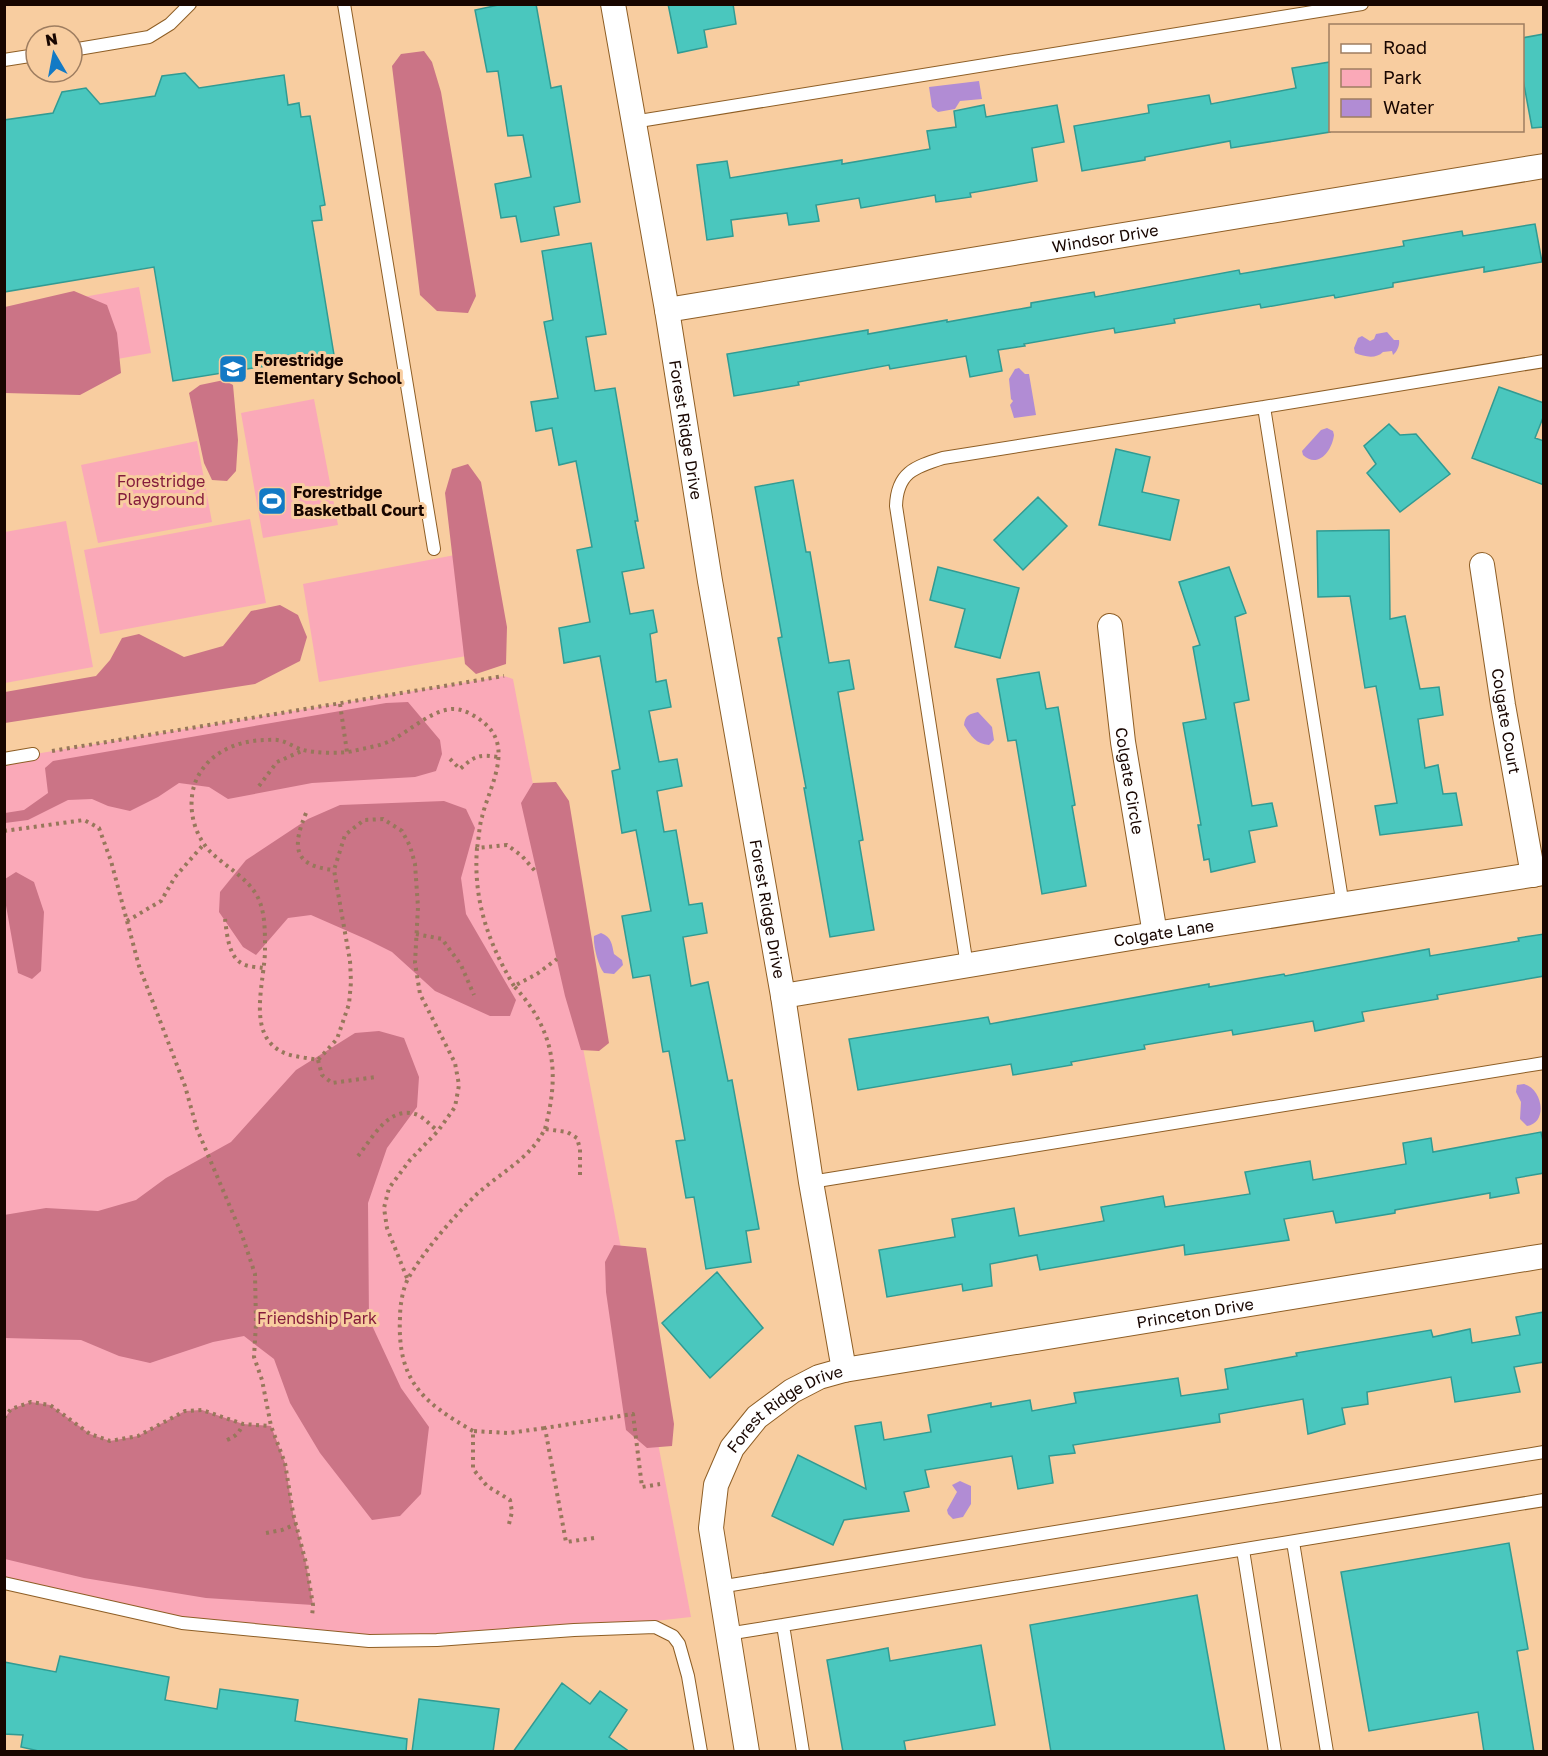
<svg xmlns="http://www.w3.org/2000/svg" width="1548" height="1756" font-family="'Golos Text',sans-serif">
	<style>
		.green { fill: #faa9b8 }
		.forest { fill: #cb7486 }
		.water { fill: #b18cd4 }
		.building { fill: #4ac7be; stroke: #319b93; stroke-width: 1.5 }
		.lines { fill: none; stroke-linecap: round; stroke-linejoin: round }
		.lane-casing { stroke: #8e5e25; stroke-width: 14 }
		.street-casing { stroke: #8e5e25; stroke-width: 26 }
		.path { stroke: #97775b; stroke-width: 4; stroke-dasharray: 3 4.5; stroke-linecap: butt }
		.lane { stroke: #fff; stroke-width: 12 }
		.street { stroke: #fff; stroke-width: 24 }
		.labels { text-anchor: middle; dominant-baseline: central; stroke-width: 6; stroke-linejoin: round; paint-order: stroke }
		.street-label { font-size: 16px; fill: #180600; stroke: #f8cda0 }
		.poi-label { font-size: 16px; font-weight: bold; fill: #180600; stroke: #f8cda0; text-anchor: start }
		.park-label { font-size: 16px; fill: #841c3c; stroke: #f8cda0 }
	</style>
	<rect width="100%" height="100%" fill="#f8cda0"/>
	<path class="green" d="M 139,287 L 151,353 L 5,379 L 5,311 Z
		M 314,399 L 338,525 L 263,538 L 241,413 Z
		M 197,441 L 212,522 L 98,543 L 81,465 Z
		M 250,519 L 266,603 L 100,634 L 84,550 Z
		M 66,521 L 93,667 L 5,683 L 5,532 Z
		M 455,555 L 472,655 L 319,682 L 303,584 Z
		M 504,676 L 513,679 L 691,1617 L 574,1630 L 437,1640 L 182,1623 L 5,1583 L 5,759 Z"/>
	<path class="forest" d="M 424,51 L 432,62 L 441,92 L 476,296 L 468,313 L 437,311 L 420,295 L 392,66 L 401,54 Z
		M 74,291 L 107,305 L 117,333 L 121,373 L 80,395 L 5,393 L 5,307 Z
		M 224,380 L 233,385 L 238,440 L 236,471 L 227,481 L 212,480 L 204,463 L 189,393 L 200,385 Z
		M 468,464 L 481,482 L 507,627 L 506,664 L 476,674 L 465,664 L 445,493 L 452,469 Z
		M 280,605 L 298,615 L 307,637 L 300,661 L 255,684 L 5,723 L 5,692 L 96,676 L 110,660 L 122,638 L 139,634 L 184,657 L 223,646 L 251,611 Z
		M 408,702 L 440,740 L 442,754 L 436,771 L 415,777 L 312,783 L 228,799 L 209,787 L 179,783 L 158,797 L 130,811 L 108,806 L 92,799 L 68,800 L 28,820 L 5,823 L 5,813 L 24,810 L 48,793 L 45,768 L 53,761 L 386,703 Z
		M 556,782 L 569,801 L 609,1043 L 599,1051 L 581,1050 L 565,996 L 521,803 L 533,783 Z
		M 444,801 L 466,809 L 475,828 L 461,878 L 466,914 L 516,1000 L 510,1016 L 490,1016 L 435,991 L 392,952 L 368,940 L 311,915 L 288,918 L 256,955 L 243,947 L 219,912 L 220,892 L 246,860 L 308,819 L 340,805 Z
		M 16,872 L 34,882 L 44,912 L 41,971 L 32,979 L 18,973 L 5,900 L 5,879 Z
		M 379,1031 L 404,1038 L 419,1077 L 417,1107 L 387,1148 L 368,1203 L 369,1319 L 401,1388 L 429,1427 L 421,1494 L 400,1516 L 372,1520 L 320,1453 L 290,1403 L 274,1359 L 244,1336 L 213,1342 L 150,1363 L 119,1356 L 81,1340 L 5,1338 L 4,1215 L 46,1208 L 98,1211 L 136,1200 L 166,1178 L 231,1142 L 296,1070 L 355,1033 Z
		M 614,1245 L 646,1248 L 674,1424 L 672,1446 L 647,1448 L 626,1430 L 606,1292 L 605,1262 Z
		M 31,1402 L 50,1405 L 90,1434 L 110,1441 L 138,1436 L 185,1411 L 202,1410 L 243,1424 L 271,1426 L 285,1463 L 293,1513 L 306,1563 L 313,1605 L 206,1598 L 84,1578 L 5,1559 L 5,1418 L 11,1409 Z"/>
	<path class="water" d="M 979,81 L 982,99 L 960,101 L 955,109 L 938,112 L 932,107 L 929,87 Z
		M 1387,332 L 1394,340 L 1399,340 C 1400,345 1397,352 1393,355 L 1392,351 L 1383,352 C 1376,359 1365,357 1355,353 L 1354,348 L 1358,338 L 1362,336 L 1370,341 L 1374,339 L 1376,334 Z
		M 1019,368 L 1025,374 L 1029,374 L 1036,415 L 1014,418 L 1010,405 L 1013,401 L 1011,399 L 1009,379 L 1015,369 Z
		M 1327,428 L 1333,431 L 1334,435 C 1332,451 1318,469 1303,455 L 1302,451 L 1321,430 Z
		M 978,712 L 992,727 L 994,740 L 989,745 C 976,744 971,736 964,725 C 965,715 970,714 978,712 Z
		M 601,933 C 612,937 612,945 614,954 L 622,960 L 623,965 L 614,974 L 604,973 C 598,966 593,945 594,936 Z
		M 1524,1084 C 1543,1089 1548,1123 1527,1126 L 1520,1119 L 1521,1102 L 1516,1092 L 1517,1085 Z
		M 960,1481 L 971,1486 L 971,1504 L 963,1517 L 953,1519 L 948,1514 L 947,1510 L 957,1492 L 952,1485 Z"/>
	<path class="building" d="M 503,4 L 536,4 L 551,88 L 561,86 L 580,202 L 554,207 L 559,235 L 521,242 L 516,216 L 501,218 L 495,184 L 531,177 L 523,135 L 508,136 L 498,71 L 487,72 L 475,10 Z
		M 668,4 L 733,4 L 736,24 L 704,30 L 707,47 L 678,53 Z
		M 1544,34 L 1544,127 L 1532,128 L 1522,74 L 1522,38 Z
		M 1330,62 L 1330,132 L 1231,148 L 1230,141 L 1145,157 L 1145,160 L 1082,171 L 1074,126 L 1149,113 L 1148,105 L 1209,95 L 1211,104 L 1296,88 L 1292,68 Z
		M 185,73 L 199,88 L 284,75 L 288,105 L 299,103 L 301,117 L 310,116 L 325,205 L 320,206 L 322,220 L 312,221 L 334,355 L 173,381 L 154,267 L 4,292 L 4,120 L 53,113 L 62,92 L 86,88 L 100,104 L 155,96 L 162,76 Z
		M 984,105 L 986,117 L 1057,105 L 1064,142 L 1032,148 L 1037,181 L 970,193 L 971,197 L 936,202 L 935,195 L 861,208 L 859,198 L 816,205 L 819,221 L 789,225 L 787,213 L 731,220 L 733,236 L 707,240 L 697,165 L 727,161 L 730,178 L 842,160 L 842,164 L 930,149 L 927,131 L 956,127 L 954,111 Z
		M 1535,224 L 1542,262 L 1484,272 L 1484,267 L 1393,283 L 1393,287 L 1335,298 L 1334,295 L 1261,308 L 1260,304 L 1174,319 L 1175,323 L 1115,333 L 1114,328 L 1024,344 L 1025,346 L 998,350 L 1002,371 L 970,377 L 966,356 L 890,369 L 889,365 L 798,382 L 799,385 L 734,396 L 727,354 L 868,330 L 868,334 L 947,320 L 947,322 L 1031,307 L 1031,303 L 1094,292 L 1095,297 L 1239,270 L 1240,274 L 1316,261 L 1404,246 L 1403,241 L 1462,231 L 1463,236 Z
		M 591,243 L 606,334 L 586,337 L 595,391 L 615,388 L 638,521 L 635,521 L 644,568 L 622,572 L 630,614 L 653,610 L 657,632 L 650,634 L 656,682 L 666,680 L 671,707 L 649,711 L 659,762 L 677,759 L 682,786 L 657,791 L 664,832 L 676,830 L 689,905 L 702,903 L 707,933 L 683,937 L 691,986 L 708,982 L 728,1081 L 732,1080 L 759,1229 L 746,1231 L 751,1262 L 706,1269 L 694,1197 L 686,1198 L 676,1141 L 685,1140 L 669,1051 L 663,1052 L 650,975 L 633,978 L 622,916 L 651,911 L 636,830 L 622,833 L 612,771 L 620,769 L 600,656 L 564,663 L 559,628 L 590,622 L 577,550 L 592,547 L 576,461 L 559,465 L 552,428 L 536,431 L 531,402 L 558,398 L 544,322 L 553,320 L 542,251 Z
		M 1499,387 L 1544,403 L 1544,415 L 1535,438 L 1544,441 L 1544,485 L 1472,458 Z
		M 1389,424 L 1400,435 L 1416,434 L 1450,474 L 1400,512 L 1367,473 L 1376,464 L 1364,446 Z
		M 1116,449 L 1150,457 L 1142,492 L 1179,500 L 1170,540 L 1099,525 Z
		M 793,480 L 806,552 L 810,552 L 829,663 L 849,660 L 854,689 L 838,692 L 863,840 L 859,841 L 874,930 L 830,937 L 804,788 L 806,788 L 778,638 L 782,637 L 755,487 Z
		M 1038,497 L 1067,526 L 1023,570 L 994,540 Z
		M 1389,530 L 1390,619 L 1405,616 L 1420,689 L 1439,687 L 1443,715 L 1418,719 L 1425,768 L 1438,765 L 1443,794 L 1456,793 L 1462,825 L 1380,835 L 1375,806 L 1397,803 L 1376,686 L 1365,688 L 1350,596 L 1318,597 L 1317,531 Z
		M 938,567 L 1019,588 L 1000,658 L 955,647 L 965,609 L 930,600 Z
		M 1229,567 L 1246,613 L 1235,617 L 1249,700 L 1234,703 L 1252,806 L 1272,803 L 1277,826 L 1249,831 L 1255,862 L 1211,872 L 1209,859 L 1204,860 L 1198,825 L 1201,825 L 1183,723 L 1206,719 L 1193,647 L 1200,645 L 1179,582 Z
		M 1039,672 L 1046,709 L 1058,707 L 1075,805 L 1072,806 L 1086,886 L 1042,894 L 1016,740 L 1008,741 L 997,679 Z
		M 1544,934 L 1544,976 L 1437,995 L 1438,999 L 1362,1012 L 1364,1021 L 1315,1031 L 1313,1021 L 1233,1035 L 1232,1030 L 1144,1045 L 1145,1049 L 1071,1062 L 1072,1065 L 1013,1075 L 1011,1064 L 858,1090 L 849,1039 L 988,1017 L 990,1024 L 1209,984 L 1209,987 L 1284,974 L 1285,976 L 1429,949 L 1430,956 L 1519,941 L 1518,938 Z
		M 1541,1132 L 1544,1145 L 1544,1173 L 1516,1178 L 1519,1193 L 1490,1198 L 1490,1193 L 1395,1210 L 1395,1213 L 1336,1223 L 1333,1211 L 1284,1219 L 1289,1240 L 1185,1255 L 1184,1245 L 1040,1270 L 1037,1255 L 990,1264 L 992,1286 L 963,1291 L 962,1284 L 887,1297 L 879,1250 L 955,1237 L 952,1219 L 1014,1208 L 1019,1236 L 1104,1221 L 1101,1207 L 1163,1196 L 1165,1207 L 1250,1194 L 1245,1172 L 1310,1161 L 1313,1180 L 1406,1164 L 1403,1143 L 1431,1138 L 1433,1152 Z
		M 717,1272 L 763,1328 L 710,1378 L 662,1323 Z
		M 1544,1312 L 1544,1362 L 1514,1367 L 1520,1392 L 1455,1402 L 1451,1377 L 1367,1392 L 1368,1404 L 1342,1408 L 1345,1424 L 1308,1434 L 1303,1399 L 1219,1414 L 1220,1422 L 1073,1445 L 1075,1453 L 1049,1456 L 1053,1483 L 1018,1489 L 1012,1456 L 925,1470 L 929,1487 L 904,1492 L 909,1511 L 844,1520 L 833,1545 L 772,1516 L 798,1455 L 866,1489 L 855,1426 L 881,1422 L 884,1440 L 931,1432 L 928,1415 L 991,1403 L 991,1407 L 1030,1400 L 1032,1411 L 1076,1403 L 1074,1393 L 1178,1378 L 1181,1396 L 1228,1389 L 1225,1369 L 1297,1356 L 1296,1353 L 1431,1330 L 1433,1337 L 1470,1329 L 1472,1343 L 1520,1335 L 1516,1317 Z
		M 1509,1543 L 1528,1649 L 1517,1651 L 1534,1752 L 1484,1752 L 1478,1712 L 1369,1731 L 1341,1572 Z
		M 1197,1595 L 1225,1752 L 1051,1752 L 1030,1625 Z
		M 981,1645 L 995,1725 L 904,1741 L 906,1752 L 843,1752 L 827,1660 L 888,1648 L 890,1661 Z
		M 60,1656 L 169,1677 L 165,1700 L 217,1709 L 220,1689 L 298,1700 L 295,1721 L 407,1739 L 406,1752 L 43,1752 L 21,1747 L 23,1735 L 4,1734 L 4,1662 L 56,1672 Z
		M 562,1683 L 590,1704 L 600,1691 L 627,1710 L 609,1737 L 630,1752 L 513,1752 Z
		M 419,1699 L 499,1709 L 493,1752 L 412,1752 Z"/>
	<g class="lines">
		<g class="lane-casing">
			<path id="lane" d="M 344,4 L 434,549
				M 72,50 L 149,37 L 170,24 L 190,4
				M 4,60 L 36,55
				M 633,122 L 1362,4
				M 1264,407 L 1544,361
				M 4,759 L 33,754
				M 967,966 L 896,506 C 897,473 914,467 943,458 L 1264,407 L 1343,906
				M 811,1182 L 1544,1063
				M 1293,1542 L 1327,1752
				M 1243,1550 L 1275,1752
				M 4,1583 L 182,1623 L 369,1641 L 437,1640 L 574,1630 L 655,1627 L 673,1636 L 679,1644 L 688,1676 L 701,1752
				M 719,1587 L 1544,1452
				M 727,1634 L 783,1625
				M 803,1752 L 783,1625 L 1544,1500"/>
		</g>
		<g class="street-casing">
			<g id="street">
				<path id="s1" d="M 613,4 L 667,310 L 710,581 L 783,996 L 811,1182 L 844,1370"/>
				<path id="s2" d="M 667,310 L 1544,166"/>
				<path id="s3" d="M 1482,565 L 1503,705 L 1533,875"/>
				<path id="s4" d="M 1110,626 L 1123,742 L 1155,934"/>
				<path id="s5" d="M 783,996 L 1155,934 L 1544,873"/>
				<path id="s6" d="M 747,1752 L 711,1528 L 716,1485 L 732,1448 L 757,1417 L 792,1391 L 819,1377 L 844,1370 L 1544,1256"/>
			</g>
		</g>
		<path class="path" d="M 340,704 L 347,752
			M 52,751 L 504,676
			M 450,759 L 460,769 C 475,756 478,754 498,757
			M 259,786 L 277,762 L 304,750
			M 306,813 C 292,847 293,866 334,870
			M 4,831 L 84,820 L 99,828 L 111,861 L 139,966 L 185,1086 L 197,1129 L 242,1235 L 255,1274 L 256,1323 L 254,1357 L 262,1380 L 271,1426 L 285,1463 L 293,1513 L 306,1563 L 313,1605 L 312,1617
			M 225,919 C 227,933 228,957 243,964 C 249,967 257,967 263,968
			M 127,921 L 161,901 L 175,877 L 204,844
			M 416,934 L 442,939 L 461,965 L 474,995
			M 514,986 C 488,942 473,900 477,848 L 507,845 L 522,856 L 535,871
			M 318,1060 L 322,1075 L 332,1083 L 376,1077
			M 545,1129 C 560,1072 555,1031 514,986 L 537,974 L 557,959
			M 358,1156 C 372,1139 388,1106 415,1114 C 423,1116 431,1126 438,1131
			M 407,1278 L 387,1228 L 384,1208 L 389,1188 L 410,1160 L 438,1131 L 455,1107 L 459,1085 L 455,1063 L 420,994 L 415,963 L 418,907 L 415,864 L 410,846 L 402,831 L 383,819 L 364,820 L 345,835 L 334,870 L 350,961 L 351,982 L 349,1004 L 337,1039 L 318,1060 C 308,1058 296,1057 287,1054 C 243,1038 266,980 265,947 C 265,929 265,909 256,894 C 246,878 230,869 216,857 C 195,840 186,809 195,783 C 206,754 235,741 264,740 C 270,740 276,739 282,741 C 289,743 296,748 303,750 C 314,753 342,754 353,751 C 365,748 381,746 392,740 C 411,730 430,711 452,709 C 465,708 483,720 491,730 C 510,755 488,791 482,817 C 479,827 479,838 477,848
			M 4,1418 L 11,1409 L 31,1402 L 50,1405 L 90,1434 L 110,1441 L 138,1436 L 185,1411 L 202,1410 L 243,1424 L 271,1426
			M 473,1431 C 422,1402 397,1380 400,1317 C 400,1305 403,1287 409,1277 C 424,1251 454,1216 476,1195 C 493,1179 516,1166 532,1148 C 537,1143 541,1136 545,1129 L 567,1132 L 577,1138 L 580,1149 L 580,1176
			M 227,1440 C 236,1436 239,1433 243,1424
			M 509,1524 L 512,1512 L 510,1500 L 487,1486 L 473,1469 L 473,1431 L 509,1433 L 545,1428
			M 266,1533 L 282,1530 L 296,1524
			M 594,1538 L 566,1542 L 545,1428 L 633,1414 L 642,1487 L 660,1484"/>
		<use href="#lane" class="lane"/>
		<use href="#street" class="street"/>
	</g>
	<defs>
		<g id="school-square" transform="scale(1.5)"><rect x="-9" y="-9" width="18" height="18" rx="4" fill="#137ac5" stroke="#f8cda0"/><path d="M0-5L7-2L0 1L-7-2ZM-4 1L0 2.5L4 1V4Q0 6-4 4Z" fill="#fff"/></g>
		<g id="stadium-square" transform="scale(1.5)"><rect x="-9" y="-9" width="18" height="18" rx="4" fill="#137ac5" stroke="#f8cda0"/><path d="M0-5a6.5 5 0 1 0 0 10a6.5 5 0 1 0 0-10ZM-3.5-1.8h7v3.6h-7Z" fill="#fff"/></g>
	</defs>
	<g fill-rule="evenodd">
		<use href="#school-square" x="233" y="369"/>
		<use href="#stadium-square" x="272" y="501"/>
	</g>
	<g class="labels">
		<g class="street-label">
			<text stroke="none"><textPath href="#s2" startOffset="444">Windsor Drive</textPath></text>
			<text stroke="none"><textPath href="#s1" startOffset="432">Forest Ridge Drive</textPath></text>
			<text stroke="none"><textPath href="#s3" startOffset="158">Colgate Court</textPath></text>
			<text stroke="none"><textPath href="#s4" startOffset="156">Colgate Circle</textPath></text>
			<text stroke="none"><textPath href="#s1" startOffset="918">Forest Ridge Drive</textPath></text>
			<text stroke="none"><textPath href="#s5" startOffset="386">Colgate Lane</textPath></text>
			<text stroke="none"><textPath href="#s6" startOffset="806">Princeton Drive</textPath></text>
			<text stroke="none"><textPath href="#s6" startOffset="378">Forest Ridge Drive</textPath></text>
		</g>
		<g class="poi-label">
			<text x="254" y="360">Forestridge<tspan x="254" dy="18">Elementary School</tspan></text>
			<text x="293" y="492">Forestridge<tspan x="293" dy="18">Basketball Court</tspan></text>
		</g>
		<g class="park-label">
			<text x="161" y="481">Forestridge<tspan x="161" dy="18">Playground</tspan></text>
			<text x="317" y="1318">Friendship Park</text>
		</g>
	</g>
	<rect width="1548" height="1756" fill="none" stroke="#180600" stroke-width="12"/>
	<rect x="1329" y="24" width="195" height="108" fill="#f8cda0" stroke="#9e7d60" stroke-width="1.5"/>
	<rect x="1341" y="44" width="30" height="9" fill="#ffffff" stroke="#9e7d60" stroke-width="1.5"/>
	<text x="1383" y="54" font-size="18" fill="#180600">Road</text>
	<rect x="1341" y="69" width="30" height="18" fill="#faa9b8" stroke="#9e7d60" stroke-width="1.5"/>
	<text x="1383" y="84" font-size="18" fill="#180600">Park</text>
	<rect x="1341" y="99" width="30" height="18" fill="#b18cd4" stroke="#9e7d60" stroke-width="1.5"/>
	<text x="1383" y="114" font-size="18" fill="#180600">Water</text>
	<g transform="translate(54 54) rotate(350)"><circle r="28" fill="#f8cda0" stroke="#9e7d60" stroke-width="1.5"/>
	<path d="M0-4.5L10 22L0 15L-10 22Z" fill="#137ac5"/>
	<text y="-9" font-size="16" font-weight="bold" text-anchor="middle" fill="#180600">N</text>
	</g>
</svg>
